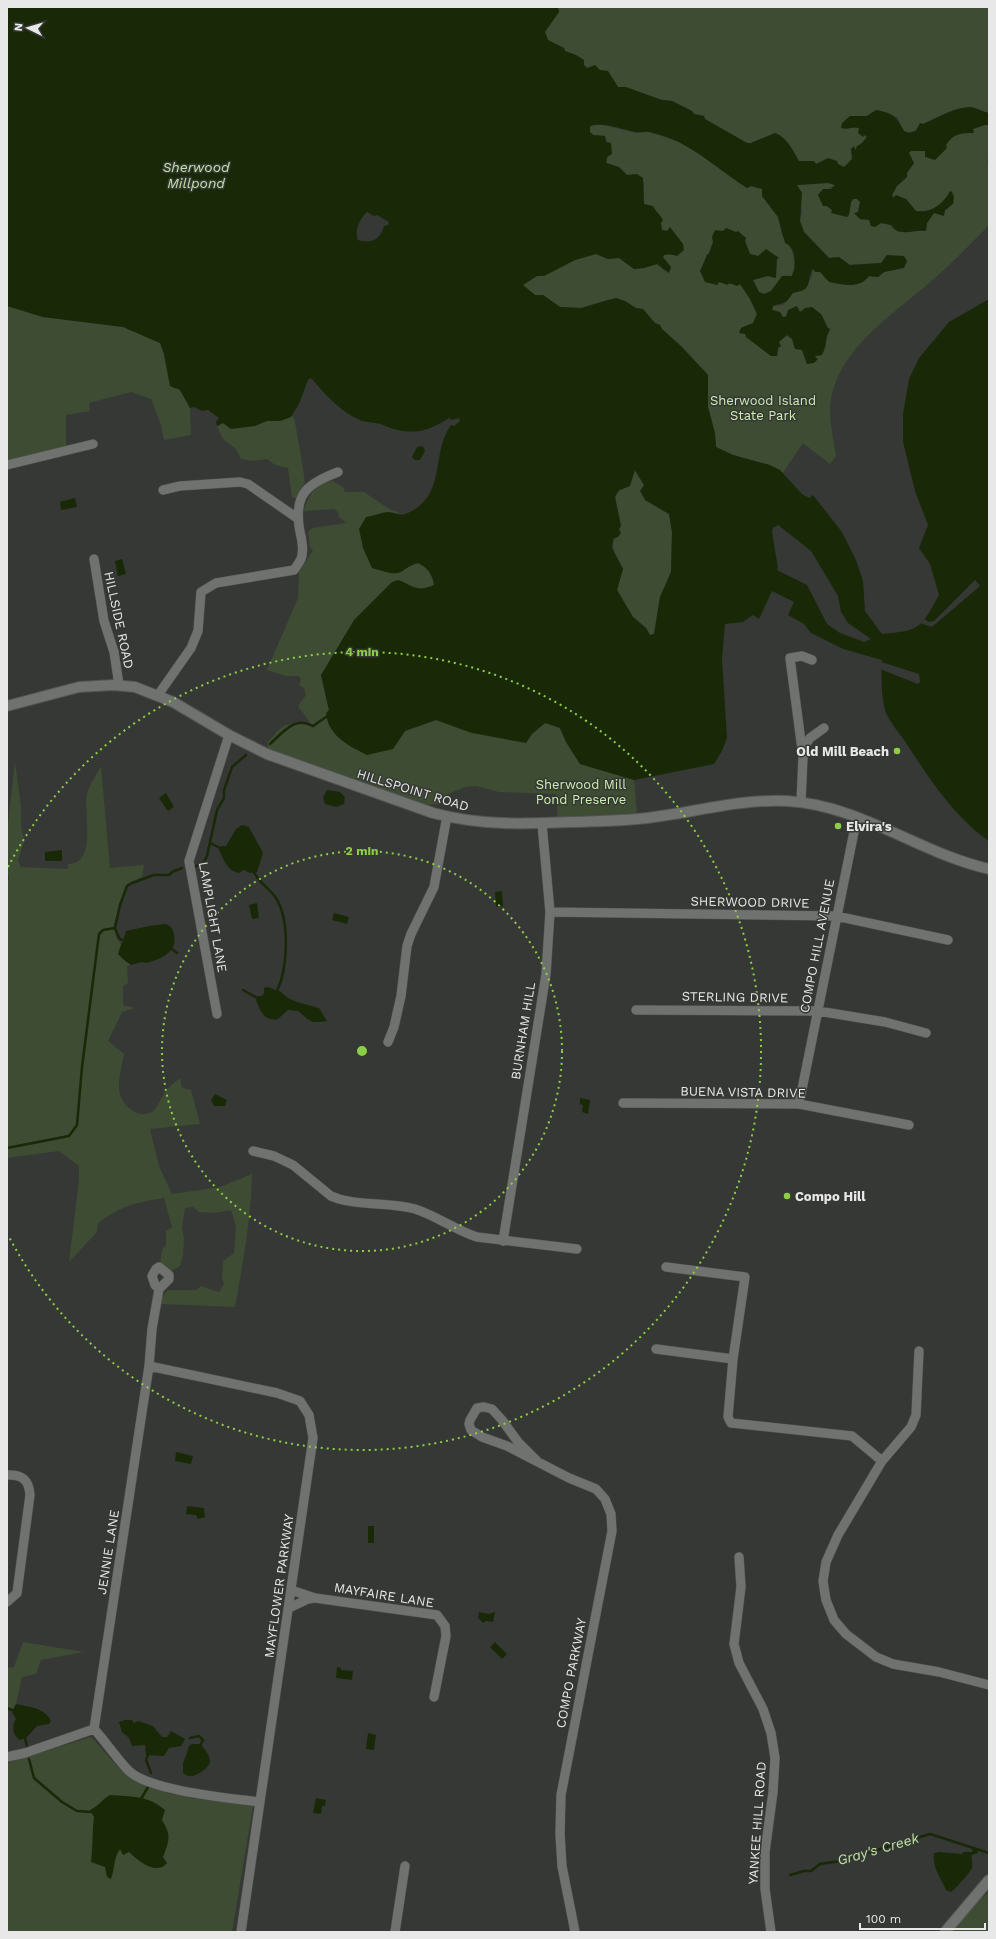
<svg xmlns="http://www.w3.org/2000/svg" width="996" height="1939" font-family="'Work Sans',sans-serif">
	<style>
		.green { fill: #3e4c33 }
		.water { fill: #192908; fill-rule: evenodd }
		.pier { fill: #363835 }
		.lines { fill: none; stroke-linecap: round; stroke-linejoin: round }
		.stream { stroke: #192908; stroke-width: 2.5 }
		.minor-casing { stroke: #525352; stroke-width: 10 }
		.tertiary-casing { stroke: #525352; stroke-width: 12 }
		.minor { stroke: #70726f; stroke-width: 9 }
		.tertiary { stroke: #70726f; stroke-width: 10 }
		.ring { fill: none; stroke: #8cce45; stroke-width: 2; stroke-dasharray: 2 4 }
		.poi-dot { fill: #8cce45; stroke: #363835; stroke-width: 1.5 }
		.labels { text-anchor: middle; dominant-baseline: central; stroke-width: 3; stroke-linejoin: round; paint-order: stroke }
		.park-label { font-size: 13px; fill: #cbedb0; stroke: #363835 }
		.street-label { font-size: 13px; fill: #e7e8e7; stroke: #363835 }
		.poi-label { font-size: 13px; font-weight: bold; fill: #e7e8e7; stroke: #363835; text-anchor: start }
		.water-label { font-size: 14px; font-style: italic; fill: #bfe1a4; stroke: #363835 }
		.centre { fill: #8cce45; stroke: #363835; stroke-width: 2 }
		.ring-label { font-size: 12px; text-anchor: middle; font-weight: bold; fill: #8cce45; stroke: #363835; stroke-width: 3; stroke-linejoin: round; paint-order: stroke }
	</style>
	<rect width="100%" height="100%" fill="#363835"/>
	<path class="green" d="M 558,7 L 989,7 L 989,113 C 983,112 977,108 971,107 C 957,107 936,117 923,124 C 915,128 915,135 904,131 L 897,117 L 876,110 L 867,116 L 850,116 L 846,129 L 855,127 L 860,128 L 863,137 L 864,135 L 867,136 L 847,166 L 844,167 L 828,160 L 816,164 L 814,161 L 799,161 C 793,151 787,137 775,133 L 751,143 L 747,143 L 705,119 L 704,116 L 694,114 L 692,111 L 672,101 L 662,100 L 618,87 L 608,71 L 587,68 L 576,55 L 564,51 L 564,48 L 548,40 L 544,32 L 559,12 Z
		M 599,124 L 636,133 L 648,132 L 678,141 L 699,152 L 747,188 L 751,186 L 762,189 L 762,196 L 778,217 L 782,236 L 792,250 L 795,267 L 791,277 L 785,275 L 771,291 L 764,294 L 759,292 L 753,280 L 768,276 L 774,278 L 777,259 L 779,258 L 766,250 L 758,256 L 750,254 L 745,241 L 746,238 L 726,228 L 713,242 L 709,254 L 706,255 L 705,281 L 717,285 L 719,282 L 733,284 L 737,286 L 740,284 L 750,299 L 757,314 L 753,323 L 741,328 L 745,334 L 771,356 L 777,356 L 779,342 L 787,335 L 792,339 L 795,349 L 802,350 L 807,364 L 818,359 L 815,356 L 822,355 L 826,346 L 825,342 L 830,329 L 828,328 L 821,314 L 799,311 L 783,317 L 772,310 L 773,306 L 783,305 L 793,293 L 811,279 L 813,269 L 820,272 L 878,277 L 884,272 L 897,269 L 889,256 L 887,255 L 882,263 C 871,264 861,263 850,265 L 839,257 L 829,258 L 804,232 L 800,221 L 802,211 L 797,185 L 828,183 L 835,185 L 818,195 L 823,205 L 827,206 L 832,210 L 831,212 L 849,214 L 851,203 L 853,199 L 857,199 L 860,202 L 858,213 L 854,213 L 860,219 L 869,220 L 875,227 L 881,223 L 891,225 C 899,238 912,229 926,231 L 927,223 L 934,213 L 940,214 L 949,208 L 947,197 C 937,207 930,213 916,211 L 906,199 L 894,198 L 892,195 L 897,186 L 907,177 L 907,173 L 914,163 L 909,153 L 911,151 L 925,151 L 946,145 C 953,134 960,133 973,133 L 972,129 L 985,125 L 989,125 L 989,157 L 987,161 L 989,163 L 989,225 C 970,245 949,266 928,284 C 889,318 832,353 830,411 C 830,425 834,442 836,456 L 830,464 L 803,443 L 782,474 L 757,462 L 733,455 L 716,447 L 715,433 L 708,407 L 707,375 L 705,371 L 662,329 L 660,325 L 655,323 L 643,309 L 636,308 L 625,301 L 610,299 L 581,308 L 560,307 L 543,295 L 535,295 L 522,285 L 537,276 L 544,276 L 575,260 L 596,254 L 608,259 L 619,258 L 634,269 L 644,268 L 657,264 L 666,272 L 663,257 L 664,255 L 679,255 L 670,228 L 667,231 L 661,230 C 661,216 655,211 644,204 L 644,183 L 637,174 L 627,175 L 619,167 L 606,163 L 610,150 L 605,136 L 594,135 L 590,132 L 590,126 Z
		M 7,306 L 43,317 L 123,327 L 160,343 L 164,354 L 170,386 L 180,390 L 190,408 L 191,435 L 164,440 L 161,425 L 151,399 L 131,392 L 89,403 L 90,411 L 66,415 L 66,446 L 7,461 Z
		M 292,415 L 295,422 L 303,468 L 305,486 L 298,498 L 292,498 L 288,468 L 275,465 L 267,459 L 253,461 L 241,459 L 236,449 L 223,439 L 217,426 L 223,423 L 267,421 Z
		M 634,470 L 644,485 L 645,500 L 669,514 L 672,532 L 671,572 L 660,597 L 654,634 L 650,635 L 646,628 L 633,617 L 617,590 L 623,569 C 612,547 609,548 621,526 L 615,497 Z
		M 331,480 L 343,487 L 345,492 L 364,492 L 389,509 L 403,514 L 388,512 L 393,573 C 402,572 408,566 418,563 C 427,566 433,575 434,585 C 423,590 412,590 403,582 L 321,675 L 329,711 L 393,749 L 405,731 L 436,720 L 472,733 L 532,734 L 545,723 L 560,728 L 566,742 L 580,764 L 634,780 L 637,813 L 558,818 L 556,794 L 499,792 L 476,786 L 465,787 L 446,795 L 438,804 L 427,805 L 268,748 L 267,743 C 287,720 282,725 311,724 L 298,706 L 306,695 L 304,688 L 299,685 L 301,680 L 299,676 L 286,676 L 267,670 L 298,598 L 299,572 L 313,550 L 310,547 L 308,532 L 312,528 L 346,523 L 339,517 L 338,512 L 334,509 L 304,511 C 308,494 315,487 331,480 Z
		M 15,762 L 21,806 L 21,825 L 24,841 L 18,861 L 21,867 L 68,869 L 68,864 C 98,864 83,812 87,794 C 90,784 96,775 101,766 L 110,868 L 144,865 L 142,877 L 127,884 L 113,926 L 117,939 L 122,946 L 120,949 L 123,959 L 131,965 L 127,966 L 128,983 L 123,986 L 123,1005 L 135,1008 L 122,1012 L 108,1041 L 124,1054 C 120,1077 111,1098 135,1112 C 141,1115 148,1115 153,1111 C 158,1107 159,1101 163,1096 C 166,1089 174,1083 180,1078 L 182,1088 L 191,1090 L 200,1124 L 150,1129 L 159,1166 L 172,1194 L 220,1187 L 252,1174 C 251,1219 243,1263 235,1307 L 161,1304 L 162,1297 L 168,1290 L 196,1290 L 201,1286 L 219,1292 L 224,1284 L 222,1278 L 223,1261 L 234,1253 L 236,1226 L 231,1210 L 214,1213 L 199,1212 L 193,1207 L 185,1208 L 182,1228 L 184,1239 L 183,1255 L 180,1266 L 169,1272 L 160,1264 L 162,1250 L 166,1245 L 166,1231 L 172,1227 L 164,1198 C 134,1203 123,1205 98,1223 L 97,1232 L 69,1262 L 79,1180 L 79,1166 L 59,1151 L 7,1158 L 7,886 L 9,877 L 7,872 L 7,832 Z
		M 23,1642 L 84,1652 L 41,1660 L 36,1674 L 22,1677 L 16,1704 L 12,1710 L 7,1708 L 7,1668 L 14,1667 Z
		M 91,1737 C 102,1748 118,1769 130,1777 C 166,1799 212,1800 253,1806 L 232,1932 L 7,1932 L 7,1763 Z
		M 989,1892 L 989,1932 L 951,1932 L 977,1902 Z"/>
	<path class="water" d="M 7,7 L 558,7 L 559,12 L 545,32 L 548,40 L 564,48 L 565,51 L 576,55 L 584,60 L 584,65 L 587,68 L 595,65 L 600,70 L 608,71 L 618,87 L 626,87 L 662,100 L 672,101 L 692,111 L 694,114 L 704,116 L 705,119 L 747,143 L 751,143 L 775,133 C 787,137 793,151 799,161 L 814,161 L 816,164 L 828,158 L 837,161 L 838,164 L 844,167 L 852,159 L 851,149 L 854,146 L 855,150 L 857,146 L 862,143 L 867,137 L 864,135 L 863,137 L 858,133 L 859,128 C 853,126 848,130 841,128 L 842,123 L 850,116 L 867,116 L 876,110 C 893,113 896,116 904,131 L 909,133 L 916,131 L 920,123 L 923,124 C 938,118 954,107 971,107 C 977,108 983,112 989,113 L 989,125 L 985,125 L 973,129 L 974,133 C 960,133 953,134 946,145 L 947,148 L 935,160 L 925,157 L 925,151 L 911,151 L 909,153 L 914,163 L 907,173 L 907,177 L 897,186 L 892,195 L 893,198 L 896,195 L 906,199 L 916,211 C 931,213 943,205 950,191 L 952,192 L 954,197 L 953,204 L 945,210 L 944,216 L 934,213 L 927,223 L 926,231 C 912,229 899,238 891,225 L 881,223 L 875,227 L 871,226 L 869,220 L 860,219 L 854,213 L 858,212 L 860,202 L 857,199 L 853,199 L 851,202 L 849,215 L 847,217 L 831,213 L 832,210 L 827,206 L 823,206 L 818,195 L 823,189 L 831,189 L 835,185 L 828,183 L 797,185 L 802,193 L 800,221 L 804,232 L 829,258 L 839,257 L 850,265 L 881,263 L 887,255 L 904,256 L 907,261 L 904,268 L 884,272 L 878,277 L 869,276 C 860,289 843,285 829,282 L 820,272 L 815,272 L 813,269 C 805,282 815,289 793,293 C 784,305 788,301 773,306 L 772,310 L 780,312 L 783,317 L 786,317 L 788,310 L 797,306 L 800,312 L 805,308 L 812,307 L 821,314 L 828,328 L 830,329 C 825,338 827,345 822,355 L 815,356 L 816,358 L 818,359 L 814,363 L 807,364 L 802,350 L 795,349 L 792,339 L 787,335 L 779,342 L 781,346 L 778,348 L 777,356 L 771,356 L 746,337 L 745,334 L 739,333 L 741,328 L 753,323 L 757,314 L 750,299 L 740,284 L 737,286 L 729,283 L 728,285 L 719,282 L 717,285 L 705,282 L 700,271 L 707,255 L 709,253 L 713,242 L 712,237 L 715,230 L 723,231 L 726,228 L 736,232 L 738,231 L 746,238 L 745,241 L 750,254 L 758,256 L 766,249 L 779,258 L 777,259 L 776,278 L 768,276 L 753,280 L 759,292 L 764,294 L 771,291 L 782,276 L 792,276 C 796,266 797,248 785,243 L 778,217 L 762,196 L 762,189 L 751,186 L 747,188 C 714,167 690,141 650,132 C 645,131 640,133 635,132 C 620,129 605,122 590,126 L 590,132 L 593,135 L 605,136 L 606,142 L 611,143 L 612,154 L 607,157 L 606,163 L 619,167 L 627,175 L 637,174 L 643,178 L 644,204 L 653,206 C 656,212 660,214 663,220 L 661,223 L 662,230 L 667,231 L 670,227 L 683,244 L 684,250 L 677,256 L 670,254 L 664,255 L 663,257 L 671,267 L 669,273 L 657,264 L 644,268 L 634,269 L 619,258 L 608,259 L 596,254 L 575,260 L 544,276 L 537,276 L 523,285 L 535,295 L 543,295 L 560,307 L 581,308 L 616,298 L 625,301 L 636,308 L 643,309 L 655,323 L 660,325 L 662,329 L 681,346 L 708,375 L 708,407 L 715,433 L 716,447 L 733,455 L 770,465 L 780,470 L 802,494 L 809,498 L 813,495 L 842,532 L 856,560 L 863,581 L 865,611 L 882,634 C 920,631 921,628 939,595 L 930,564 L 919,548 L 928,525 L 915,491 L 903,442 L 903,414 L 909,379 L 919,358 L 949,322 L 989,299 L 989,841 C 954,817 929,778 906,743 C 900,734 892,725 887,715 C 881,702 881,675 882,660 L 843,649 L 811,633 L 804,624 L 788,615 L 794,602 L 772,591 L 759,619 L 753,615 L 743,622 L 725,624 L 722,659 L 727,738 L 722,751 L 714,764 L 634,780 L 580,764 L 566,742 L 560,728 L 545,723 L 532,734 L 526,743 L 472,733 L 436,720 L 405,731 L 393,749 L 367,755 C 349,746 328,736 326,713 L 329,710 L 321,675 L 354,620 L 392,582 L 398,580 C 413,585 416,593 434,585 C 433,575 427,567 418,563 C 410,565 407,568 401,572 C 394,576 380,570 372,568 L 363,548 L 359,529 L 366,517 C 373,516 380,513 387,512 C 393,512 399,516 405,514 C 448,498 430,453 451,425 L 454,426 L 460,421 L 459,418 L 451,420 L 449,418 C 426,433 409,436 383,425 C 377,422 369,423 362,421 C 340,412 326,395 311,378 L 308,380 L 299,404 L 291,417 L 280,421 L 267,421 L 255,426 L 231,429 L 223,423 L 217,426 L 216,422 L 219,418 L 208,410 L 202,411 L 194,407 L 190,408 L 180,390 L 170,386 L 164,354 L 160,343 L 123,327 L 43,317 L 7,306 ZM 367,212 L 374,216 L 377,215 L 389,222 L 388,225 L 384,226 C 380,240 372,244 358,240 C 354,231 360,218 367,212 ZM 635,470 L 644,485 L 640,491 L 645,500 L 669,514 L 672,532 L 671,572 L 660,597 L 654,634 L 650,635 L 646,628 L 633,617 L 617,590 L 623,569 L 612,548 L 613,539 L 618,537 L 621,533 L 619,529 L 621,526 L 615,497 L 618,491 L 630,486 ZM 778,525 L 811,551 L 838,596 L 841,612 L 848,623 L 871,639 L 864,642 L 840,633 L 827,624 L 807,585 L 777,570 L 778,568 L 772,532 L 773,528 Z
		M 422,446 L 424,448 L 425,451 L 420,460 L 415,460 L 412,457 L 417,447 Z
		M 75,498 L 77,507 L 61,510 L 60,502 Z
		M 122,559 L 126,574 L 118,576 L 115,561 Z
		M 327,790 L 340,792 L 345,797 L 344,804 L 336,807 L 325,804 L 323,797 Z
		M 166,793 L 174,807 L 168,811 L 159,798 Z
		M 242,825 L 249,827 L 263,853 L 257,872 L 250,873 L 244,870 L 239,873 C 227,871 224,860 219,850 L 221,846 L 226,846 L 236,829 Z
		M 62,850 L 62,861 L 45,861 L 45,852 Z
		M 502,891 L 503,906 L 496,907 L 495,892 Z
		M 257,903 L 259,918 L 252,919 L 249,905 Z
		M 334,913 L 349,917 L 347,924 L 332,920 Z
		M 166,924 C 171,926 173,929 174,934 C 178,953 160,959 146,963 L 142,962 L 131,965 L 123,959 L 118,954 C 120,946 124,939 126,931 L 149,926 Z
		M 268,987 L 281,992 L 288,998 L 297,1002 L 319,1008 L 327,1021 C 308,1024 311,1021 298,1011 L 288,1010 L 278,1019 C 265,1022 260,1011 256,1000 L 258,996 L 262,996 L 264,993 L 264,988 Z
		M 215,1094 L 227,1100 L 225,1106 L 214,1106 L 211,1100 Z
		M 580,1098 L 590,1100 L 588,1114 L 582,1112 L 583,1105 L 580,1104 Z
		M 176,1452 L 193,1456 L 191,1464 L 175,1461 Z
		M 187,1506 L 204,1508 L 205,1517 L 198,1519 L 196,1515 L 186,1514 Z
		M 368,1526 L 374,1526 L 374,1543 L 368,1543 Z
		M 479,1612 L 489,1614 L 495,1612 L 493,1622 L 486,1621 L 483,1623 L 478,1618 Z
		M 495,1642 L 507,1654 L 502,1659 L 490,1647 Z
		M 337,1667 L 341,1668 L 341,1670 L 353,1671 L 352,1680 L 336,1678 Z
		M 16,1704 C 29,1707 44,1707 51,1721 L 49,1724 L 37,1726 L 27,1737 L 20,1740 C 13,1735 11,1727 16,1719 L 12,1712 Z
		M 125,1720 L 132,1720 L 134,1723 L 138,1721 L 153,1726 L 162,1737 L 167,1737 L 171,1731 L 185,1739 L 181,1746 L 169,1748 L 164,1756 L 146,1755 L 145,1745 L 132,1746 L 129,1738 L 122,1732 L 119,1722 Z
		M 368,1733 L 376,1735 L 374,1750 L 366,1749 Z
		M 192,1744 L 201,1744 C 204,1749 210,1755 210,1762 C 209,1768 197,1775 193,1776 C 189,1777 186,1775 183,1773 L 183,1763 L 186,1756 L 189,1746 Z
		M 110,1795 C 132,1797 148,1795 165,1810 L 162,1820 C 172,1836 169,1841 163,1857 L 167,1863 C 157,1876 138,1861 129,1852 L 123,1855 L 120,1849 C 113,1859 115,1869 111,1879 L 107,1877 L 105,1867 L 91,1862 C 93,1846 92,1832 94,1817 L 90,1810 C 99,1806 102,1799 110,1795 Z
		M 316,1798 L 326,1800 L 325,1806 L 322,1806 L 321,1814 L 313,1813 Z
		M 973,1848 L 977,1849 L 978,1853 L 972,1855 C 971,1859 973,1864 972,1868 C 971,1871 954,1891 951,1892 L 946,1890 C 941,1878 932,1868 934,1853 L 940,1852 L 962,1854 L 964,1852 L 972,1852 Z"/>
	<path class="pier" d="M 975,580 L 980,586 L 932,627 L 920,623 L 924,619 L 929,622 L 934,621 Z
		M 875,660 L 919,674 L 920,682 L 918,684 L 880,669 L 880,662 Z"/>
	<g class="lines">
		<path class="stream" d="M 270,744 C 279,736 291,721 304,723 C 307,723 310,725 313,726 L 326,717
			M 210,843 L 220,848
			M 196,866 L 204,862 L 207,856 L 217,810 L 224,798 L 224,790 L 232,767 L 246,755
			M 254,872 C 259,883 269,888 276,898 C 290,920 288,968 277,991
			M 115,928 L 119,938 L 122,940
			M 172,949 L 177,953
			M 243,990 L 257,998
			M 7,1148 L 69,1136 L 77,1125 L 82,1067 L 99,934 L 103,930 L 115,928 L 120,905 L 127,886 L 132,883 L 154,875 L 169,875 L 172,872 L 182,868
			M 7,1708 L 12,1710
			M 25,1738 L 27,1746
			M 190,1738 L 199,1736 L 203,1740 L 201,1744
			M 148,1755 L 146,1760 L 151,1773
			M 29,1759 L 34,1778 L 62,1802 L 77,1811 L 91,1812
			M 141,1799 L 148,1787
			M 790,1875 L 804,1871 L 811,1871 L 820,1864 L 840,1861 L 930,1834 L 989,1853"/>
		<g class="minor-casing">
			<path id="minor" d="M 7,465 L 93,444
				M 163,490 L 180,486 L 240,482 L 248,484 L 297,518
				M 94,559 L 104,621 L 114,652 L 119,685
				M 158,695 L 191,648 L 198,631 L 201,592 L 216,583 L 294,570 C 296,567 299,563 301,559 C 304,552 302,539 300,532 C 293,495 306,484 338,472
				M 802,750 L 810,738 L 824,728
				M 801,802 L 803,757 L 790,658 L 802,656 L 812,660
				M 550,912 L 836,916 L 948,940
				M 636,1010 L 818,1011 L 885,1022 L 926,1033
				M 217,1014 L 189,861 L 229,735
				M 388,1042 L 394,1027 L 401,996 L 407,946 L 411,934 L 434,887 L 447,816
				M 623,1103 L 799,1104 L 909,1125
				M 799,1104 L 857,817
				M 253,1151 L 274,1156 L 293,1165 L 331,1196 L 339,1199 C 363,1206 390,1202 415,1209 C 437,1216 455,1230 477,1237 L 577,1249
				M 503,1241 L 546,974 L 550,912 L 542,824
				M 666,1267 L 745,1277 L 733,1359 L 728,1417 L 731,1423 L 852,1436 L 882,1461
				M 656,1349 L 733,1359
				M 919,1351 L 916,1415 L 911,1427 L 882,1461 L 838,1535 L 826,1562 L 823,1581 L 826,1600 L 834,1620 L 846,1634 L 876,1657 L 893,1664 L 939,1672 L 989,1685
				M 149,1366 L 277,1393 L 300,1401 L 309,1415 L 313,1438 L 241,1932
				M 537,1461 L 518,1442 L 502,1420 L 492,1409 L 484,1407 L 477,1408 L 470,1420 L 469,1424 L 471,1430 L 482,1437 L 507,1446 L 569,1478 L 596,1489 L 605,1499 L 611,1514 L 612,1531 L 561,1795 L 560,1834 L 562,1866 L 575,1932
				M 7,1475 C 22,1474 29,1480 30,1495 L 17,1593 L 7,1602
				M 739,1557 L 741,1587 L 734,1644 L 739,1663 L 763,1709 L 771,1733 L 775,1758 L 773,1792 L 765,1852 L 765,1889 L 771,1932
				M 291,1590 L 315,1598 L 437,1615 L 445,1626 L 446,1636 L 434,1697
				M 289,1608 L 308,1599 L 315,1598
				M 94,1729 C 106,1742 117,1759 129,1771 C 150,1791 230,1798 260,1802
				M 7,1757 L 25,1753 L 94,1729 L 149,1366 L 152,1329 L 159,1289 L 169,1279 L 169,1275 L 159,1267 L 156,1269 L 152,1276 L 155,1285 L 159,1289
				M 395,1932 L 405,1866"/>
		</g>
		<g class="tertiary-casing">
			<path id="tertiary" d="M 7,706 L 79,687 L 113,685 L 135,687 L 173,702 L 229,735 L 267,754 L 433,813 C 482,826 525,824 574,822 C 603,821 632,821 661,816 C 703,810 745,799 787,801 C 860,805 919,853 989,869
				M 945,1932 L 989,1880"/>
		</g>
		<use href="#minor" class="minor"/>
		<use href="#tertiary" class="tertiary"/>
	</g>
	<g class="ring">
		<circle cx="362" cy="1051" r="200"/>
		<path d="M8 867A399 399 0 1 1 8 1235"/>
	</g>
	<g class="poi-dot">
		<circle cx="897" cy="751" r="4"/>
		<circle cx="838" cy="826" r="4"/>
		<circle cx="787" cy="1196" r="4"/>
	</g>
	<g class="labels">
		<g class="park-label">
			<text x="763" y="400">Sherwood Island<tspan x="763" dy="15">State Park</tspan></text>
			<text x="581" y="784">Sherwood Mill<tspan x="581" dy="15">Pond Preserve</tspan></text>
		</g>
		<g class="street-label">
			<text transform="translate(119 620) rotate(78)">HILLSIDE ROAD</text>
			<text transform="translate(413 790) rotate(17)">HILLSPOINT ROAD</text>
			<text transform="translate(750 902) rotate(1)">SHERWOOD DRIVE</text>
			<text transform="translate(213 917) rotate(80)">LAMPLIGHT LANE</text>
			<text transform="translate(817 946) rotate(-79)">COMPO HILL AVENUE</text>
			<text transform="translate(735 997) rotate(1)">STERLING DRIVE</text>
			<text transform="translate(523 1031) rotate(-81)">BURNHAM HILL</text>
			<text transform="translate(743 1092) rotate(1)">BUENA VISTA DRIVE</text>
			<text transform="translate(108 1552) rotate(-81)">JENNIE LANE</text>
			<text transform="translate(279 1586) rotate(-82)">MAYFLOWER PARKWAY</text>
			<text transform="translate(384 1595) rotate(9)">MAYFAIRE LANE</text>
			<text transform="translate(571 1673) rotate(-79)">COMPO PARKWAY</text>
			<text transform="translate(757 1823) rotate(-86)">YANKEE HILL ROAD</text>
		</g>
		<g class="poi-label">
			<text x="889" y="751" text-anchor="end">Old Mill Beach</text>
			<text x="846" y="826">Elvira's</text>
			<text x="795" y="1196">Compo Hill</text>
		</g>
		<g class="water-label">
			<text x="196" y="167">Sherwood<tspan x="196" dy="16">Millpond</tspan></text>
			<text transform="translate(878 1849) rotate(-16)">Gray's Creek</text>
		</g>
	</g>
	<circle cx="362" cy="1051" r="6" class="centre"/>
	<g class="ring-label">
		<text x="362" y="656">4 min</text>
		<text x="362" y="855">2 min</text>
	</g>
	<rect width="996" height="1939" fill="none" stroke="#e7e8e7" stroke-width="16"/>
	<g transform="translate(28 28) rotate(275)" stroke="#363835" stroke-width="3" paint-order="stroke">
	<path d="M0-3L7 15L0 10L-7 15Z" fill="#e7e8e7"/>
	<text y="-6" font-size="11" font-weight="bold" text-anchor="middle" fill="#e7e8e7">N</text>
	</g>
	<path d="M860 1923v6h125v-6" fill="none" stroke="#e7e8e7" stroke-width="2"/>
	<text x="866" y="1923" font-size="12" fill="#e7e8e7" stroke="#363835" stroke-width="3" paint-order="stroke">100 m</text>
</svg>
